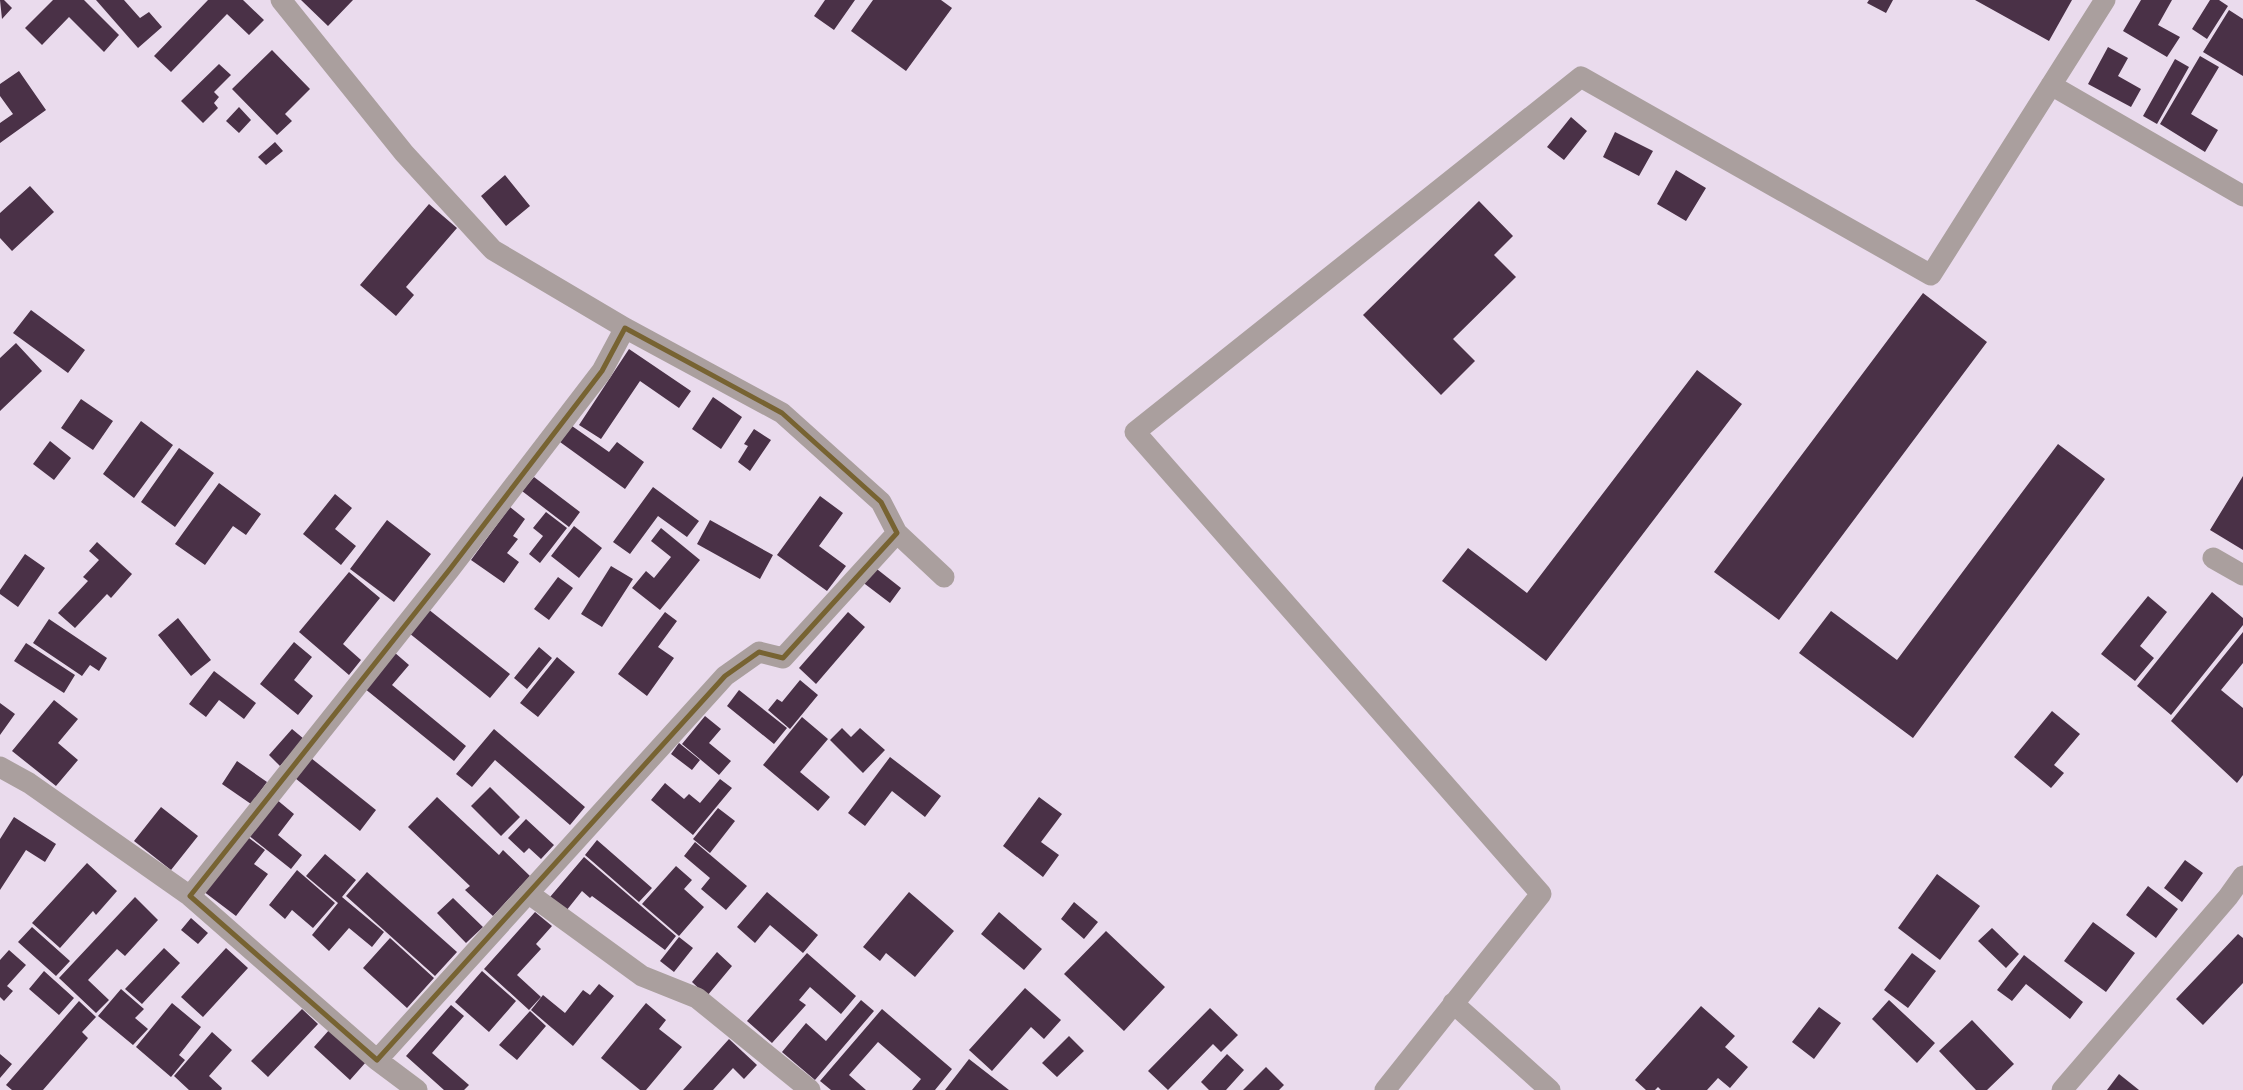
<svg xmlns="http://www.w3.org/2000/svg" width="2243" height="1090" font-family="'Noto Serif',serif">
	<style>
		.building { fill: #4a3147 }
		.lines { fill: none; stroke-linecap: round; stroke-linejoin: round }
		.minor { stroke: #aa9f9e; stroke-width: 21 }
		.marked { fill: none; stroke: #776332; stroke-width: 5; stroke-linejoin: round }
	</style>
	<rect width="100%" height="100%" fill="#eadbed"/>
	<path class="building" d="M 0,0 L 4,0 L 12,8 L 2,19 Z
		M 53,0 L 84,0 L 119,35 L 104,52 L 69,17 L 42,45 L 25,28 Z
		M 96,0 L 124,0 L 140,18 L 149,12 L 162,27 L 138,48 Z
		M 208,0 L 243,0 L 264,20 L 249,35 L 227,14 L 171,72 L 154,56 Z
		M 301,0 L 353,0 L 328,26 Z
		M 825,0 L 855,0 L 834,30 L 814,16 Z
		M 873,0 L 941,0 L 952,8 L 906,71 L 851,31 Z
		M 1869,0 L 1893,0 L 1886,13 L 1867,3 Z
		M 1975,0 L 2072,0 L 2049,41 Z
		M 2141,0 L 2172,0 L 2158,25 L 2180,37 L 2167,57 L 2123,31 Z
		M 2210,0 L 2219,0 L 2228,6 L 2207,39 L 2192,29 Z
		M 2229,10 L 2243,19 L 2243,76 L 2203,52 Z
		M 2108,47 L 2128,58 L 2118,76 L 2141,89 L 2131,107 L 2088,84 Z
		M 272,50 L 310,89 L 285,114 L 292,121 L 277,135 L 232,89 Z
		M 2200,56 L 2219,67 L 2191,114 L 2218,130 L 2205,152 L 2160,124 Z
		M 2175,59 L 2189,67 L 2157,124 L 2143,116 Z
		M 219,64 L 231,75 L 214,92 L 219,97 L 214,103 L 218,108 L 203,123 L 181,101 Z
		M 19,71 L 46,110 L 0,143 L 0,123 L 13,114 L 0,96 L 0,84 Z
		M 239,107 L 251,120 L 239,133 L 226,121 Z
		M 1571,117 L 1587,131 L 1564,160 L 1547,147 Z
		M 1615,132 L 1653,151 L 1639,176 L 1603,157 Z
		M 275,142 L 283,151 L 266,165 L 258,157 Z
		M 1676,170 L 1706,188 L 1686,221 L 1657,204 Z
		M 505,175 L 530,206 L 506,226 L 481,196 Z
		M 30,186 L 54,212 L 12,251 L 0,238 L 0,213 Z
		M 1479,201 L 1513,236 L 1494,255 L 1516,277 L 1453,339 L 1475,361 L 1441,395 L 1363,315 Z
		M 429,204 L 457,228 L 406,287 L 414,295 L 396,316 L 360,285 Z
		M 1923,293 L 1987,342 L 1779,620 L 1714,572 Z
		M 31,310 L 85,350 L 68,373 L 13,333 Z
		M 16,343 L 42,371 L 0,411 L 0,358 Z
		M 629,349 L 691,391 L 679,408 L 640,381 L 601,439 L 579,425 Z
		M 1697,370 L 1742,404 L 1546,661 L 1442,581 L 1468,548 L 1527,593 Z
		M 713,397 L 742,417 L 721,449 L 692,429 Z
		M 81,399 L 113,421 L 93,450 L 61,428 Z
		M 141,421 L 173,445 L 134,498 L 103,474 Z
		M 572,426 L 609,452 L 617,442 L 644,462 L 625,489 L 560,442 Z
		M 754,429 L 771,440 L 750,471 L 738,462 L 748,446 L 744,444 Z
		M 50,441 L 71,458 L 54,480 L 33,464 Z
		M 2058,444 L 2105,479 L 1913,738 L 1799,653 L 1831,611 L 1897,660 Z
		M 179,448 L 214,473 L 175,527 L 141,502 Z
		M 2243,476 L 2243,550 L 2210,530 Z
		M 534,477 L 580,512 L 569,527 L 522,491 Z
		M 219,483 L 261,514 L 246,535 L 233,526 L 205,565 L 175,544 Z
		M 653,487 L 699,521 L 687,537 L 658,516 L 630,554 L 613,542 Z
		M 335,494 L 352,508 L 335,529 L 356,546 L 341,565 L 303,534 Z
		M 820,496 L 843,513 L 819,546 L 846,566 L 827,591 L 777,555 Z
		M 510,507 L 525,519 L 513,536 L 518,539 L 507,553 L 519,562 L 504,583 L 471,560 Z
		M 546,512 L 567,528 L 540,563 L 529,554 L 543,536 L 533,528 Z
		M 387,520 L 431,554 L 394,602 L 350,569 Z
		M 710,520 L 773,555 L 760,579 L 697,544 Z
		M 574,526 L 602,548 L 579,578 L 551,556 Z
		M 661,528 L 700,560 L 660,610 L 632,588 L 646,571 L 654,578 L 671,557 L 651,541 Z
		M 97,542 L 132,574 L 111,598 L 107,594 L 75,628 L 58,613 L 88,581 L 83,577 L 99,560 L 89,551 Z
		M 25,554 L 45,568 L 18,607 L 0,594 L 0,590 Z
		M 611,566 L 633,579 L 602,627 L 581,614 Z
		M 873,566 L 901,588 L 890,603 L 861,581 Z
		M 349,572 L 380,598 L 343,644 L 361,660 L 349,675 L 299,632 Z
		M 558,577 L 573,588 L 549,620 L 534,609 Z
		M 2212,592 L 2243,618 L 2243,625 L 2171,715 L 2137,686 Z
		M 2148,596 L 2167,612 L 2140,646 L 2154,658 L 2135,681 L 2101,654 Z
		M 428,609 L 510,674 L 490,698 L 409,633 Z
		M 665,612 L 677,621 L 658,647 L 674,658 L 647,696 L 618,674 Z
		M 848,612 L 865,627 L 816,684 L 799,668 Z
		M 178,618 L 211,660 L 191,676 L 158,635 Z
		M 49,619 L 107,658 L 99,671 L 90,665 L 82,676 L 33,643 Z
		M 2243,632 L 2243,663 L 2221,690 L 2243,708 L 2243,775 L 2237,783 L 2171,721 Z
		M 294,642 L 312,657 L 294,680 L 313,696 L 298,715 L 260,684 Z
		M 26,643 L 75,675 L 64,693 L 14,661 Z
		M 539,647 L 552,658 L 527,689 L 514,678 Z
		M 394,652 L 409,665 L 392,685 L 466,746 L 454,761 L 364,688 Z
		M 557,657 L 575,672 L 538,717 L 520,703 Z
		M 214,671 L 256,703 L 244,719 L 219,700 L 206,717 L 189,704 Z
		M 800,680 L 818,695 L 790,729 L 768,710 L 777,699 L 782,702 Z
		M 739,690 L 787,728 L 774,744 L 727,706 Z
		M 54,700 L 78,719 L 58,743 L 78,760 L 56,786 L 12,751 Z
		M 0,703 L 15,714 L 0,735 Z
		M 2052,711 L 2080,734 L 2054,765 L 2064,773 L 2051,788 L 2014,757 Z
		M 705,716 L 721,729 L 709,743 L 731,761 L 719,775 L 682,744 Z
		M 802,717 L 828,739 L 800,772 L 830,797 L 818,811 L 763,765 Z
		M 842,728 L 851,737 L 860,728 L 885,750 L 863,773 L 830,740 Z
		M 292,729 L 304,739 L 280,766 L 269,755 Z
		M 494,729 L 585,807 L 570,825 L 495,760 L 472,787 L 456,774 Z
		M 679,743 L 700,760 L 692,770 L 671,754 Z
		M 890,757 L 941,796 L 925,817 L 892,791 L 865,826 L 848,813 Z
		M 311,758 L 376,810 L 360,831 L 295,778 Z
		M 237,761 L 267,782 L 251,804 L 222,784 Z
		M 720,779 L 732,788 L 693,835 L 651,800 L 665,783 L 684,799 L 689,794 L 700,803 Z
		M 490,787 L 520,817 L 501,836 L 471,806 Z
		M 437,797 L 499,855 L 503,850 L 530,876 L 493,916 L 465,890 L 470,886 L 408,827 Z
		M 1039,797 L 1062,814 L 1041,842 L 1059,855 L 1043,877 L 1003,846 Z
		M 276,799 L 294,814 L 278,835 L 302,855 L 291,869 L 248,835 Z
		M 161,807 L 198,836 L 171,870 L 134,841 Z
		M 718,808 L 735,821 L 710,853 L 693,839 Z
		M 14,817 L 56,844 L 45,862 L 26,850 L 0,890 L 0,839 Z
		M 526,819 L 554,845 L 541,859 L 529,848 L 524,853 L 508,838 Z
		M 245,835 L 265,850 L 254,864 L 268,874 L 236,916 L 203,891 Z
		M 597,840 L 652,888 L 639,902 L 585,855 Z
		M 695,842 L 747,886 L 726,910 L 701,889 L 710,878 L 684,856 Z
		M 325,854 L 356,880 L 342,897 L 384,932 L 372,947 L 349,928 L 329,951 L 312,935 L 338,903 L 306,876 Z
		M 584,857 L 676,936 L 665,950 L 592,896 L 590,898 L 582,891 L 566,911 L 550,897 Z
		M 2185,860 L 2203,873 L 2182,902 L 2164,888 Z
		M 87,863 L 117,891 L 96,915 L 93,911 L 60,948 L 32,923 Z
		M 676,866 L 692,880 L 684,889 L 704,907 L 679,936 L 642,904 Z
		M 297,870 L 335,903 L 313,928 L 292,910 L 285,919 L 269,905 Z
		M 367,872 L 457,952 L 435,976 L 346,896 Z
		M 1937,874 L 1980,906 L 1940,960 L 1898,928 Z
		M 2148,886 L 2178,909 L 2156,938 L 2126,915 Z
		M 767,892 L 818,935 L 803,953 L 770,925 L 755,943 L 737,927 Z
		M 909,892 L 954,931 L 915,977 L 886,953 L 880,961 L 863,947 Z
		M 135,897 L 158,920 L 125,956 L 117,949 L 88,980 L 109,1000 L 96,1013 L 59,978 Z
		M 453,898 L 483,927 L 466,943 L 437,913 Z
		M 1074,902 L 1098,922 L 1084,939 L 1061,919 Z
		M 535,912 L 552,926 L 536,944 L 541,949 L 517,975 L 541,997 L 529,1010 L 484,969 Z
		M 999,912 L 1042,949 L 1024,970 L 981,934 Z
		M 191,918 L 208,933 L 198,944 L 181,930 Z
		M 2093,922 L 2135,953 L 2106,992 L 2064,961 Z
		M 32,927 L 70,961 L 56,976 L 18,942 Z
		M 1992,928 L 2019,954 L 2006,968 L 1978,941 Z
		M 1106,931 L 1165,987 L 1124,1031 L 1064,974 Z
		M 2238,934 L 2243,938 L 2243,983 L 2203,1025 L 2176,999 Z
		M 679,937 L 693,948 L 674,972 L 660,961 Z
		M 390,938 L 434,978 L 407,1008 L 363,968 Z
		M 164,948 L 180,963 L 142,1004 L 125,989 Z
		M 226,948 L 248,968 L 203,1017 L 181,997 Z
		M 9,950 L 26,965 L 7,986 L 13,991 L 4,1001 L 0,997 L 0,960 Z
		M 717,952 L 732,966 L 707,996 L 692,982 Z
		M 807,953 L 856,996 L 841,1014 L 810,987 L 799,1000 L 806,1005 L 772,1043 L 747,1021 Z
		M 1912,953 L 1936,971 L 1908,1008 L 1884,990 Z
		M 2024,955 L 2083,1002 L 2070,1019 L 2026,984 L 2012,1001 L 1997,990 Z
		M 44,971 L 74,998 L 59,1015 L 29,989 Z
		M 482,971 L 516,1001 L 489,1032 L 455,1002 Z
		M 599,984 L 614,996 L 573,1046 L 531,1010 L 543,995 L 565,1013 L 583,990 L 590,995 Z
		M 1025,988 L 1061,1020 L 1044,1039 L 1031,1027 L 992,1071 L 969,1050 Z
		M 121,989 L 144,1009 L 135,1018 L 148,1029 L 133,1045 L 98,1016 Z
		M 861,1000 L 874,1011 L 815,1080 L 782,1052 L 806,1023 L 826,1041 Z
		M 1889,1000 L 1935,1043 L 1917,1063 L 1872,1019 Z
		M 79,1001 L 96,1017 L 82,1032 L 88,1038 L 43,1090 L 12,1090 L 6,1085 Z
		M 172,1003 L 201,1027 L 179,1055 L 185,1060 L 171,1077 L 136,1047 Z
		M 646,1003 L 666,1020 L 659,1029 L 682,1047 L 646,1090 L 640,1090 L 601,1058 Z
		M 451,1005 L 464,1016 L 432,1053 L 469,1085 L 464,1090 L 444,1090 L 406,1056 Z
		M 1701,1006 L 1735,1036 L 1725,1047 L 1748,1067 L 1730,1088 L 1718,1078 L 1707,1090 L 1661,1090 L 1658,1087 L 1655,1090 L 1646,1090 L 1635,1080 Z
		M 1819,1007 L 1841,1023 L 1814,1059 L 1792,1042 Z
		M 1210,1008 L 1238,1035 L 1221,1052 L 1213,1044 L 1168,1090 L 1148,1071 Z
		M 302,1009 L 318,1024 L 268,1077 L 251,1061 Z
		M 882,1009 L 952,1069 L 935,1090 L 912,1090 L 921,1079 L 878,1042 L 849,1075 L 866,1090 L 831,1090 L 820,1081 Z
		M 530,1011 L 546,1026 L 517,1060 L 499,1045 Z
		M 1972,1020 L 2014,1064 L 1987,1090 L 1976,1090 L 1939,1051 Z
		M 330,1029 L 366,1062 L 350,1080 L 314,1047 Z
		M 212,1032 L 232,1050 L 209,1076 L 222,1088 L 221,1090 L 189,1090 L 174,1076 Z
		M 1069,1036 L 1084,1051 L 1057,1077 L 1042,1063 Z
		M 729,1039 L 757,1065 L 744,1079 L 733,1068 L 713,1090 L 683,1090 Z
		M 0,1054 L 12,1064 L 0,1078 Z
		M 1227,1054 L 1244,1070 L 1226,1090 L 1209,1090 L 1201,1082 Z
		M 969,1059 L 1009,1090 L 945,1090 Z
		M 1266,1067 L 1284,1085 L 1279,1090 L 1243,1090 Z
		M 2119,1074 L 2139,1090 L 2107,1090 Z"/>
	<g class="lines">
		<path class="minor" d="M 281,0 L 404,153 L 493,250 L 625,328 L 782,413 L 881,502 L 897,533 L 944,577
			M 2051,85 L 2243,196
			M 2213,558 L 2243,575
			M 0,767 L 29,783 L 190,896 L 377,1060 L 417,1090
			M 528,893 L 642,976 L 697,998 L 810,1090
			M 190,896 L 450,569 L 602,371 L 625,328
			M 1453,1003 L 1550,1090
			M 377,1060 L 725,676 L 759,652 L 783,658 L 897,533
			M 1385,1090 L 1541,894 L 1135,432 L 1581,77 L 1931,275 L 2105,0
			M 2062,1090 L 2228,897 L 2243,876"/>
	</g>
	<path class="marked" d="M 625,328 L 782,413 L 881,502 L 897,533 L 783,658 L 759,652 L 725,676 L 377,1060 L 190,896 L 450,569 L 602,371 Z"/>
</svg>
